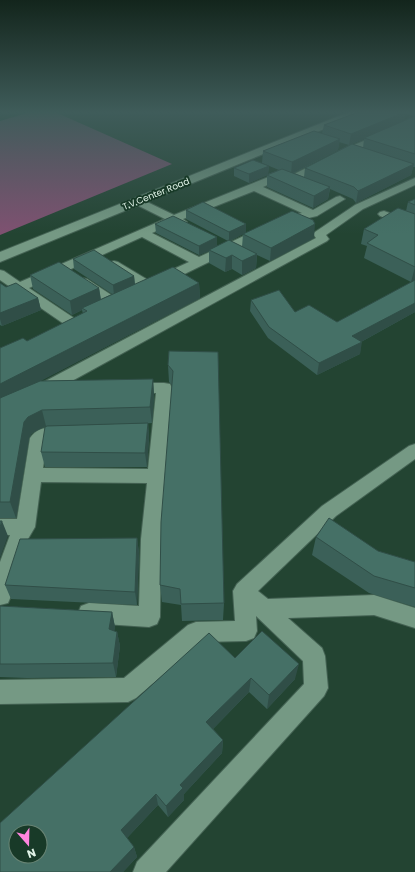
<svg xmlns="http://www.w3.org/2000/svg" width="415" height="872" font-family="Poppins,sans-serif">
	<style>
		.green { fill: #7f5171 }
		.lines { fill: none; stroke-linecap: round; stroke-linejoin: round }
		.minor-casing { stroke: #446253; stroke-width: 2 }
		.tertiary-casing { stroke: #446253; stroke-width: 2 }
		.minor { fill: #759984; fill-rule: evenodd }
		.tertiary { fill: #759984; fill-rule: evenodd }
		.wall { fill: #3b6058; fill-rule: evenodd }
		.shaded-wall { fill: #304e47 }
		.building { fill: #457066; stroke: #304e47; fill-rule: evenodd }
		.labels { text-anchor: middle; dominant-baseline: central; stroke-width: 4; stroke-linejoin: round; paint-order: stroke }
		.far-street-label { font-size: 9px; fill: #e0f3e7; stroke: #183a28 }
	</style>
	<rect width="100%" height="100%" fill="#234432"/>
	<path class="green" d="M 30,112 L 55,112 L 172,164 L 0,235 L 0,121 Z"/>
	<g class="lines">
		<g class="minor-casing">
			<path id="minor" d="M 415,119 L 415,125 L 353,152 L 294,182 L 290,183 L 285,180 L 286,178 L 347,148 Z
				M 281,172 L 285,173 L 286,175 L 285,177 L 263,187 L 313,210 L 336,197 L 340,196 L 345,199 L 317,216 L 291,222 L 164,284 L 154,284 L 153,281 L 154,278 L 189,262 L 142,237 L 29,288 L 77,320 L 79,323 L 77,326 L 72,327 L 67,326 L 0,280 L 0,270 L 4,271 L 20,282 L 165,219 L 133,203 L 132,201 L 133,199 L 141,199 L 174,215 ZM 254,191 L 302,213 L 284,217 L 199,257 L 152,233 L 174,223 L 181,225 L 185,224 L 187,222 L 183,219 Z
				M 415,178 L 415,185 L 363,209 L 326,235 L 329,239 L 327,241 L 50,393 L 0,415 L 0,403 L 38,385 L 316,238 L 313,234 L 315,232 L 355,205 Z
				M 384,211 L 415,222 L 415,229 L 380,216 L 378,214 L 380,212 Z
				M 114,261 L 118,262 L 153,283 L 155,286 L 153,289 L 143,289 L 110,268 L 108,265 L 110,262 Z
				M 82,278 L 87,279 L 119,300 L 121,303 L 119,306 L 109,306 L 77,285 L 76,282 L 77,279 Z
				M 130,383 L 164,383 L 170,384 L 172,388 L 161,539 L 160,617 L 157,624 L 149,627 L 89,623 L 81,620 L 78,613 L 81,606 L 89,603 L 139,606 L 141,539 L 147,483 L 41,482 L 35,527 L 25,544 L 11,596 L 8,603 L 0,605 L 0,562 L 10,535 L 0,535 L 0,519 L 17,519 L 30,438 C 38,425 58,425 71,429 L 73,433 L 71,437 C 63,439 54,437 47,441 L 43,468 L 148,469 L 156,393 L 130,393 L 124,392 L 122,388 L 124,384 Z
				M 415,444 L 415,459 L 336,516 L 258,591 L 268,599 L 374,595 L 415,608 L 415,628 L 374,615 L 288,618 L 322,648 L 325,656 L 328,688 L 324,696 L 166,872 L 133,872 L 137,862 L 304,684 L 303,661 L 256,616 L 257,631 L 254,638 L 246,641 L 201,642 L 136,698 L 128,702 L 0,704 L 0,680 L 124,678 L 188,625 L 196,622 L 235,621 L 233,591 L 237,584 L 322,506 L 409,446 Z"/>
		</g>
		<g class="tertiary-casing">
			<path id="tertiary" d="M 349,112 L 362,112 L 361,114 L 0,262 L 0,252 Z"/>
		</g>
		<use href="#minor" class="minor"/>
		<use href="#tertiary" class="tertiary"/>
	</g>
	<path class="wall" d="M 359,112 L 415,112 L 415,167 L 413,167 L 411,175 L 356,203 L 353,199 L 330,189 L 328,199 L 313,208 L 267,187 L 267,175 L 249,183 L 234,176 L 234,168 L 269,166 L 268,174 L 279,170 L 262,163 L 263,151 L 322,133 L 324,125 ZM 405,114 L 414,116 L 404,120 ZM 364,139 L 363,148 L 352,144 ZM 339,142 L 349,145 L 305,168 L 304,177 L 294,173 L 338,150 Z
		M 415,199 L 415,280 L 411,282 L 364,258 L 367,246 L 361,244 L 364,229 L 406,211 L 408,202 Z
		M 186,210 L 246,233 L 314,238 L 270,261 L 257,255 L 256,268 L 242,275 L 232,269 L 225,272 L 209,263 L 209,251 L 199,255 L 156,233 L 155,224 L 217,237 L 217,246 L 228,241 L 186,219 ZM 243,234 L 242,247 L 230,241 Z
		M 73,259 L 134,276 L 135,284 L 199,283 L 200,298 L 40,381 L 153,379 L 154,395 L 152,423 L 46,426 L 32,433 L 29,438 L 16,518 L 0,518 L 0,348 L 27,341 L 83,314 L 82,310 L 72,315 L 33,289 L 30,275 L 99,288 L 101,299 L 112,294 L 74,269 Z
		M 415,280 L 415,312 L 361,342 L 360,354 L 317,375 L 268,338 L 250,311 L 251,300 L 295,312 L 337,322 Z
		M 0,283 L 6,287 L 38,298 L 41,310 L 2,326 L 0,325 Z
		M 169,351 L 224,603 L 223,620 L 182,621 L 181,605 L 162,602 L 160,585 L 172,385 L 169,382 L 168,365 Z
		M 148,423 L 149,438 L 147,467 L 45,467 L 41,452 Z
		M 316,537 L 378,551 L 415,562 L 415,607 L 369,593 L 312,555 Z
		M 137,538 L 139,553 L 137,605 L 11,599 L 5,585 Z
		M 0,606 L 112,612 L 115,627 L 114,631 L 117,632 L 120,646 L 116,677 L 27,678 L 0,677 Z
		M 235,658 L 295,679 L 267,709 L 249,692 L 213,729 L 223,740 L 222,753 L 184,794 L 184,800 L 168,817 L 158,805 L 127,838 L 134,847 L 137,857 L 123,872 L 0,872 Z"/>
	<path class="shaded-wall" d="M 406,112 L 404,122 L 364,138 L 364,139 L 349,145 L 351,134 Z
		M 340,139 L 338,150 L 291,174 L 292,162 Z
		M 414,164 L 411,175 L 356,203 L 358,191 Z
		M 269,166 L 268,175 L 249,183 L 249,174 Z
		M 330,187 L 328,199 L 313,208 L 314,196 Z
		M 246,224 L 246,233 L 229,241 L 229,232 Z
		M 315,224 L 314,238 L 270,261 L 271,248 Z
		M 217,237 L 217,247 L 209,250 L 209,251 L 199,255 L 199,246 Z
		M 257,254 L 256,268 L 242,275 L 242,261 Z
		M 232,255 L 232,269 L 225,272 L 226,258 Z
		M 415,266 L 415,280 L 411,282 L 415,267 Z
		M 134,276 L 135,286 L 114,295 L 113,285 Z
		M 199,283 L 200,298 L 0,402 L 0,384 Z
		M 99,288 L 101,302 L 82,308 L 82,310 L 72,315 L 70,301 Z
		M 38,298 L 41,310 L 2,326 L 0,319 L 0,313 Z
		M 415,303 L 415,312 L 350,348 L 352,336 Z
		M 362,342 L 360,354 L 317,375 L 319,363 Z
		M 153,379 L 154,395 L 152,423 L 150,407 Z
		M 42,410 L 46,426 L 32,433 L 29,438 L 16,518 L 10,502 L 24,422 L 28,417 Z
		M 148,423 L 149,438 L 147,467 L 145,453 Z
		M 2,521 L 8,536 L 0,558 L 0,527 Z
		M 137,538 L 139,553 L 137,605 L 135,592 Z
		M 112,612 L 115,627 L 112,643 L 109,629 Z
		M 117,632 L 120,646 L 116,677 L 113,663 Z
		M 299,664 L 295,679 L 267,709 L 269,695 Z
		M 251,678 L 249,692 L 206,736 L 206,722 Z
		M 223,740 L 222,753 L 184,794 L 184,800 L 168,817 L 166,806 L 180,785 Z
		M 156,794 L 158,805 L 124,841 L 121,830 Z
		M 134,847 L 137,857 L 123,872 L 110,872 Z"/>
	<path class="building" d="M 359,112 L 405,112 L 351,134 L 324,125 Z
		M 415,116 L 415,154 L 364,138 Z
		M 314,131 L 340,139 L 292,162 L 263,151 Z
		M 352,144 L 414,164 L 358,191 L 354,187 L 305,168 Z
		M 253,160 L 269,166 L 249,174 L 234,168 Z
		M 282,169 L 330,187 L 314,196 L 267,175 Z
		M 415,199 L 415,205 L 408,202 Z
		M 203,202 L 246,224 L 229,232 L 186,210 Z
		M 398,208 L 415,214 L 415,267 L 367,243 L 378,235 L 364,229 Z
		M 292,211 L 313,220 L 315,224 L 271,248 L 243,234 Z
		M 173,216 L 217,237 L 199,246 L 155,224 Z
		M 229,240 L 257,254 L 242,261 L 232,255 L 226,258 L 209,250 Z
		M 94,250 L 134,276 L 113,285 L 73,259 Z
		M 59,262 L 99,288 L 70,301 L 30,275 Z
		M 173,267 L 199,283 L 0,384 L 0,348 L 23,338 L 27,341 L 87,311 L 82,308 Z
		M 415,280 L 415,303 L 352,336 L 362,342 L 319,363 L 269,327 L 251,300 L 279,290 L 295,312 L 309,305 L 337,322 Z
		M 0,283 L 6,287 L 16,283 L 38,298 L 0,313 Z
		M 169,351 L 218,352 L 224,603 L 181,604 L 180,589 L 160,585 L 161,522 L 173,371 L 168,365 Z
		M 153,379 L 150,407 L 42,410 L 28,417 L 24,422 L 10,502 L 0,502 L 0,398 L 40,381 Z
		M 148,423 L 145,453 L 41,452 L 45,427 L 47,426 Z
		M 329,518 L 378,551 L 415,562 L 415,588 L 374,576 L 316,537 Z
		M 0,521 L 2,521 L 0,527 Z
		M 137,538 L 135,592 L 5,585 L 20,539 Z
		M 0,606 L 112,612 L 109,629 L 117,632 L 113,663 L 20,664 L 0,664 Z
		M 262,631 L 299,664 L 269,695 L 251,678 L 206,722 L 223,740 L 180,785 L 183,788 L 166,806 L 156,794 L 121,830 L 134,847 L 110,872 L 0,872 L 0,823 L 209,633 L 235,658 ZM 16,832 L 40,832 L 40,856 L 16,856 Z"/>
	<linearGradient id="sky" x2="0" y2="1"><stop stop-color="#13251c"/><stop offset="0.48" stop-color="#3f5c5a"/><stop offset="1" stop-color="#3f5c5a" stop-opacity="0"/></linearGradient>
	<rect width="415" height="234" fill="url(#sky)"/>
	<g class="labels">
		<g class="far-street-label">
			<text transform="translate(156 194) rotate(-22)">T.V.Center Road</text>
		</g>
	</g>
	<g transform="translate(28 844) rotate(160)"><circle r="19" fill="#183a28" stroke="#688474"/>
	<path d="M0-3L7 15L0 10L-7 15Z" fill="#ff85de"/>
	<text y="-6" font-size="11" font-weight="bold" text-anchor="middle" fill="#e0f3e7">N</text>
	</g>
</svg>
